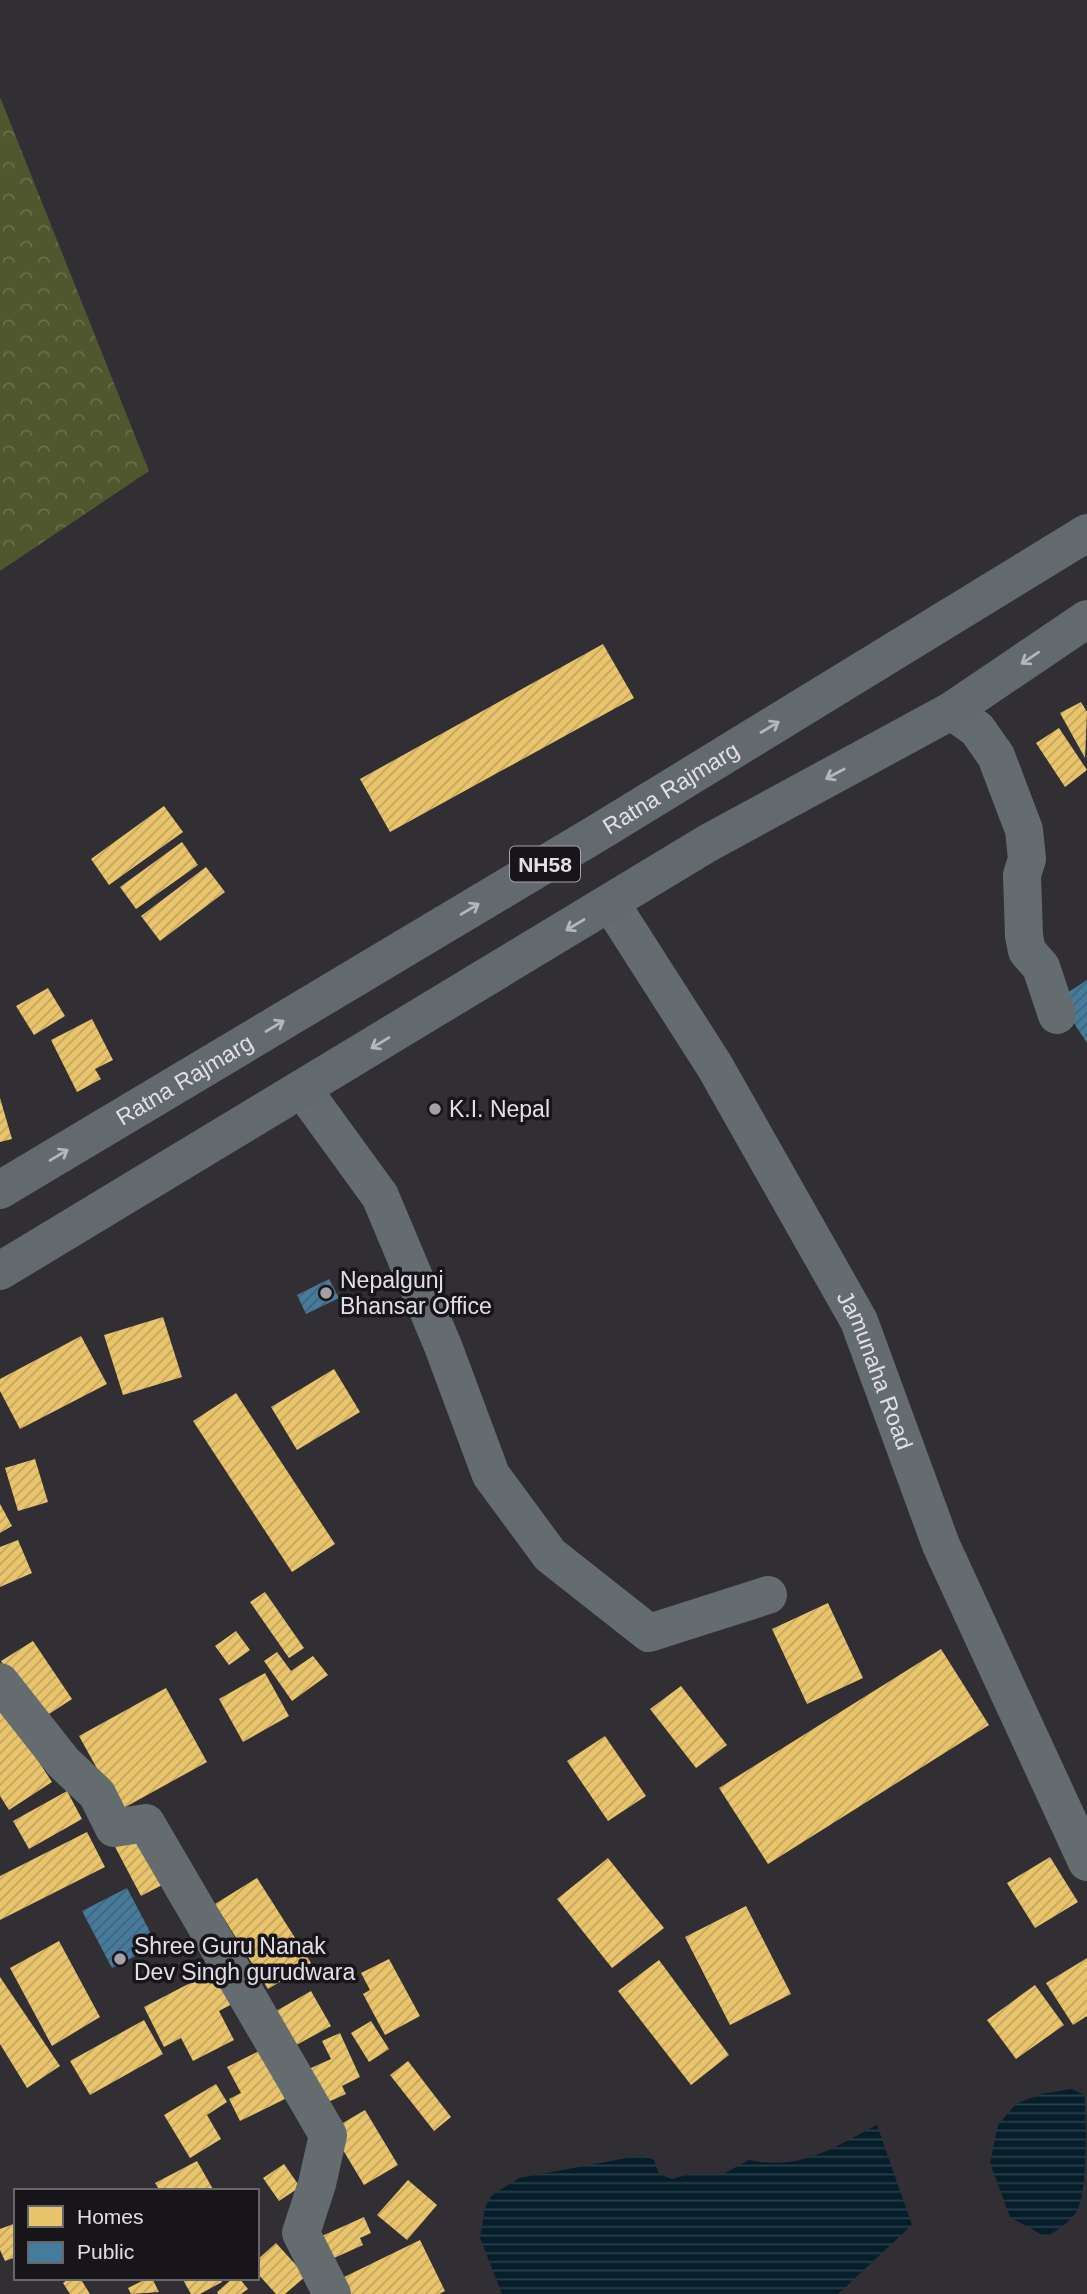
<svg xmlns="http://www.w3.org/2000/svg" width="1087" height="2294" font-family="Arial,sans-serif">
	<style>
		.forest { fill: url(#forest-crowns) }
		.water { fill: url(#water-rules) }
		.homes { fill: url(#homes-hatch) }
		.public { fill: url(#public-hatch) }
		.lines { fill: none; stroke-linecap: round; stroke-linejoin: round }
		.minor { stroke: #656c6f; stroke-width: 38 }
		.highway { stroke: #636a6e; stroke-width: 38 }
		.oneway { stroke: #b6b5bc }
		.poi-dot { fill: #a4a0a8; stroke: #18151a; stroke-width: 2.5 }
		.labels { text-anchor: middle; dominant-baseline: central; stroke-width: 7; stroke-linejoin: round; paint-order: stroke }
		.shield { fill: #18151a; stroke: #a5a2a9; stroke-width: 2 }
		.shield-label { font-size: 21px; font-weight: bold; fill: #e2dee6 }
		.street-label { font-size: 23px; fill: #e2dee6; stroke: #18151a }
		.poi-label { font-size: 23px; fill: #e2dee6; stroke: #18151a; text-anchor: start }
	</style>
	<defs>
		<pattern id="forest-crowns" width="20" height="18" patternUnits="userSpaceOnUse" patternTransform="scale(1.75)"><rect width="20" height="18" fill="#50562e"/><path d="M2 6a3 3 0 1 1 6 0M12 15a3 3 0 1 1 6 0" fill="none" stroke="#696e4c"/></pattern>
		<pattern id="water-rules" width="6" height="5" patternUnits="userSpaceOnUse" patternTransform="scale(1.75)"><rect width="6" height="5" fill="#061e2a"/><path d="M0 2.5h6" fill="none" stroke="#2a3e49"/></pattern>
		<pattern id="homes-hatch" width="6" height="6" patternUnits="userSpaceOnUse" patternTransform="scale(1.75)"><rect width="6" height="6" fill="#e9c46a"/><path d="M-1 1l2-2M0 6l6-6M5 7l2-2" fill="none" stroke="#c0a461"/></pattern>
		<pattern id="public-hatch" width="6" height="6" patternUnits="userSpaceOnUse" patternTransform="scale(1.75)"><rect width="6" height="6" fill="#457b9d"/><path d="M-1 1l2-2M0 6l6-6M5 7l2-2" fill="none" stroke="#456275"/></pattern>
	</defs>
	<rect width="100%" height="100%" fill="#312e34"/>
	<path class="forest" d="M 0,97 L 149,471 L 0,571 Z"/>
	<path class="water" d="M 1072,2089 L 1084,2095 C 1087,2118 1087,2190 1078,2209 C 1070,2223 1059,2229 1046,2237 L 1010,2217 L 990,2163 L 998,2125 L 1016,2104 L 1041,2094 Z
		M 877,2125 L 912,2225 L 838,2294 L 502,2294 L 480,2238 L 485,2208 L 491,2196 L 519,2178 L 643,2155 L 654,2160 L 659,2174 L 672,2179 L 690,2174 L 723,2174 L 749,2160 C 801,2171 832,2148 877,2125 Z"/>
	<path class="homes" d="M 603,644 L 634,698 L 390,832 L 360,779 Z
		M 1081,702 L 1087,712 L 1085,758 L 1060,713 Z
		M 1059,728 L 1087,770 L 1065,787 L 1036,743 Z
		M 164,806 L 183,832 L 109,885 L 91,859 Z
		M 182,842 L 198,865 L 136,909 L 120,887 Z
		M 206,867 L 225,892 L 160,941 L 141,916 Z
		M 48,988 L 65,1016 L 34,1035 L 16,1006 Z
		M 92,1019 L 113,1060 L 95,1069 L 101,1079 L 77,1092 L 51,1040 Z
		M 0,1098 L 12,1139 L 0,1142 Z
		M 163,1317 L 182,1377 L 123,1395 L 104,1335 Z
		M 81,1336 L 107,1384 L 20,1429 L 0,1391 L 0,1379 Z
		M 334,1369 L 360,1412 L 297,1450 L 271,1407 Z
		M 236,1393 L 335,1544 L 292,1572 L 193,1421 Z
		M 35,1459 L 48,1502 L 18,1511 L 5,1468 Z
		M 0,1504 L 12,1526 L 0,1533 Z
		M 18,1540 L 32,1573 L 0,1587 L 0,1547 Z
		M 265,1592 L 304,1648 L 289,1658 L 250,1602 Z
		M 828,1603 L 863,1678 L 807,1704 L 772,1629 Z
		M 236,1631 L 250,1650 L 229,1665 L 215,1646 Z
		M 33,1641 L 72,1699 L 40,1720 L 1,1661 Z
		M 941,1649 L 989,1725 L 768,1864 L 719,1788 Z
		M 277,1652 L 291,1671 L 313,1656 L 328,1675 L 292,1701 L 264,1661 Z
		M 265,1673 L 289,1716 L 243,1742 L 219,1699 Z
		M 681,1686 L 727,1745 L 696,1768 L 650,1709 Z
		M 166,1688 L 207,1762 L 120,1810 L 79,1736 Z
		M 0,1702 L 52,1782 L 9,1810 L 0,1796 Z
		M 605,1736 L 646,1796 L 608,1821 L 567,1761 Z
		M 67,1791 L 82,1819 L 29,1849 L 13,1821 Z
		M 87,1832 L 105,1867 L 0,1920 L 0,1876 Z
		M 137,1833 L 164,1884 L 141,1896 L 114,1845 Z
		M 1050,1857 L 1078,1902 L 1035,1928 L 1007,1883 Z
		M 608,1858 L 664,1928 L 612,1968 L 557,1899 Z
		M 257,1878 L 311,1963 L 268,1989 L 215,1904 Z
		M 746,1906 L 791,1994 L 730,2025 L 685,1937 Z
		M 59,1941 L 100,2017 L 52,2046 L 10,1968 Z
		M 1087,1958 L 1087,2016 L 1073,2025 L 1046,1983 Z
		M 389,1959 L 420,2016 L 385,2035 L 363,1994 L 370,1990 L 361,1973 Z
		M 659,1960 L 729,2055 L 691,2085 L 618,1991 Z
		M 217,1969 L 234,2003 L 219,2011 L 234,2040 L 193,2061 L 181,2038 L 164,2047 L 144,2007 Z
		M 0,1977 L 60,2066 L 27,2088 L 0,2044 Z
		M 1035,1985 L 1064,2025 L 1016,2059 L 987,2020 Z
		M 311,1991 L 331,2026 L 291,2048 L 271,2014 Z
		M 144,2020 L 163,2054 L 90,2095 L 70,2061 Z
		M 371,2021 L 389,2049 L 369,2062 L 351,2033 Z
		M 340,2033 L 360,2077 L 342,2086 L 346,2094 L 319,2106 L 302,2072 L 331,2059 L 322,2041 Z
		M 261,2050 L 285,2099 L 240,2121 L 229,2099 L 241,2093 L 227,2067 Z
		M 408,2061 L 451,2117 L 434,2131 L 390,2075 Z
		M 216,2084 L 227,2102 L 207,2115 L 221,2139 L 190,2158 L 164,2115 Z
		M 365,2110 L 398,2165 L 364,2185 L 331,2130 Z
		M 197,2161 L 214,2191 L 160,2191 L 155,2183 Z
		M 284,2164 L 300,2187 L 279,2201 L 263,2178 Z
		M 408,2180 L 437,2205 L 407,2240 L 377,2215 Z
		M 364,2217 L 371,2233 L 360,2238 L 363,2245 L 323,2263 L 313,2240 Z
		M 16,2223 L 16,2257 L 5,2261 L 0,2250 L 0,2229 Z
		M 420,2240 L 445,2291 L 439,2294 L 345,2294 L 338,2280 Z
		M 276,2243 L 306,2276 L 285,2294 L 276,2294 L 257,2273 L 257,2260 Z
		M 70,2278 L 80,2278 L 90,2294 L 70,2294 L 63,2283 Z
		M 148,2278 L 152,2278 L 159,2292 L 131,2294 L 128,2288 Z
		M 182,2278 L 220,2278 L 222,2282 L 200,2294 L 191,2294 Z
		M 233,2278 L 239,2278 L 248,2289 L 241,2294 L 218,2294 L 217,2292 Z"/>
	<path class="public" d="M 1087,980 L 1087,1043 L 1058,999 Z
		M 329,1279 L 339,1298 L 306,1314 L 297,1295 Z
		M 127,1888 L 157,1945 L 112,1968 L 82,1911 Z"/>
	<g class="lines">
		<g class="minor">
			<path d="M 951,711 L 977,729 L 996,756 L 1024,830 L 1027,859 L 1022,875 L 1024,936 L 1027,951 L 1041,967 L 1057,1015"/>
			<path id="s1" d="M 611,904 L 714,1065 L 859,1321 L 941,1545 L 1087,1862"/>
			<path d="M 303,1090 L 380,1196 L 443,1346 L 491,1475 L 550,1555 L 649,1633 L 768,1595"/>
			<path d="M 0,1682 L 63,1762 L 97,1794 L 114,1828 L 146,1823 L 328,2135 L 317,2184 L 301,2233 L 332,2294"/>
		</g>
		<g class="highway">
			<path id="s2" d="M 0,1190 L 599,832 L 1087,533"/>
			<path d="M 0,1271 L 708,843 L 951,711 L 1087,619"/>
		</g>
	</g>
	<defs><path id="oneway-shaft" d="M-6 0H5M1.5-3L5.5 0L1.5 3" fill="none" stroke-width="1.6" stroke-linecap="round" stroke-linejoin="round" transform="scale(1.75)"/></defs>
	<g class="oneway">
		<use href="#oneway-shaft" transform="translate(1030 658) rotate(146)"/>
		<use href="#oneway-shaft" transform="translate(770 727) rotate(-31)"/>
		<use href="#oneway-shaft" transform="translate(835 774) rotate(152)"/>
		<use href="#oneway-shaft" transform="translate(470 909) rotate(-31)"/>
		<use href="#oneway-shaft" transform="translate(575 925) rotate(149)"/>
		<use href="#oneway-shaft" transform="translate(275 1026) rotate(-31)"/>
		<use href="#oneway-shaft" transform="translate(380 1043) rotate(149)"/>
		<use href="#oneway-shaft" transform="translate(59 1155) rotate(-31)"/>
	</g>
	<g class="poi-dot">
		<circle cx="435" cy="1109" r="7"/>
		<circle cx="326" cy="1293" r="7"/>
		<circle cx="120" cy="1959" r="7"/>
	</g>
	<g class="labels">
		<rect class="shield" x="510" y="846.5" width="70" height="35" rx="5"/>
		<g class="shield-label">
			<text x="545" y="864">NH58</text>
		</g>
		<g class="street-label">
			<text stroke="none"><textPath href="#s2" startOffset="782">Ratna Rajmarg</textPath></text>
			<text stroke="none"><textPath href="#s2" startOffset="215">Ratna Rajmarg</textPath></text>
			<text stroke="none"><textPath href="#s1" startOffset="537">Jamunaha Road</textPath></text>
		</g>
		<g class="poi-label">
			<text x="449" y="1109">K.I. Nepal</text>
			<text x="340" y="1280">Nepalgunj<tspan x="340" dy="26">Bhansar Office</tspan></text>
			<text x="134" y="1946">Shree Guru Nanak<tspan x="134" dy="26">Dev Singh gurudwara</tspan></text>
		</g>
	</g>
	<rect x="14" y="2189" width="245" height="91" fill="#18151a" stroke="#69656c" stroke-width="2"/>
	<rect x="28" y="2206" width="35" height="21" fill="#e9c46a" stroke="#69656c" stroke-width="2"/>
	<text x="77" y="2224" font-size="21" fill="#e2dee6">Homes</text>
	<rect x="28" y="2242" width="35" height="21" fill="#457b9d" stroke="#69656c" stroke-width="2"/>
	<text x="77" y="2259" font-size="21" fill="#e2dee6">Public</text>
</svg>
